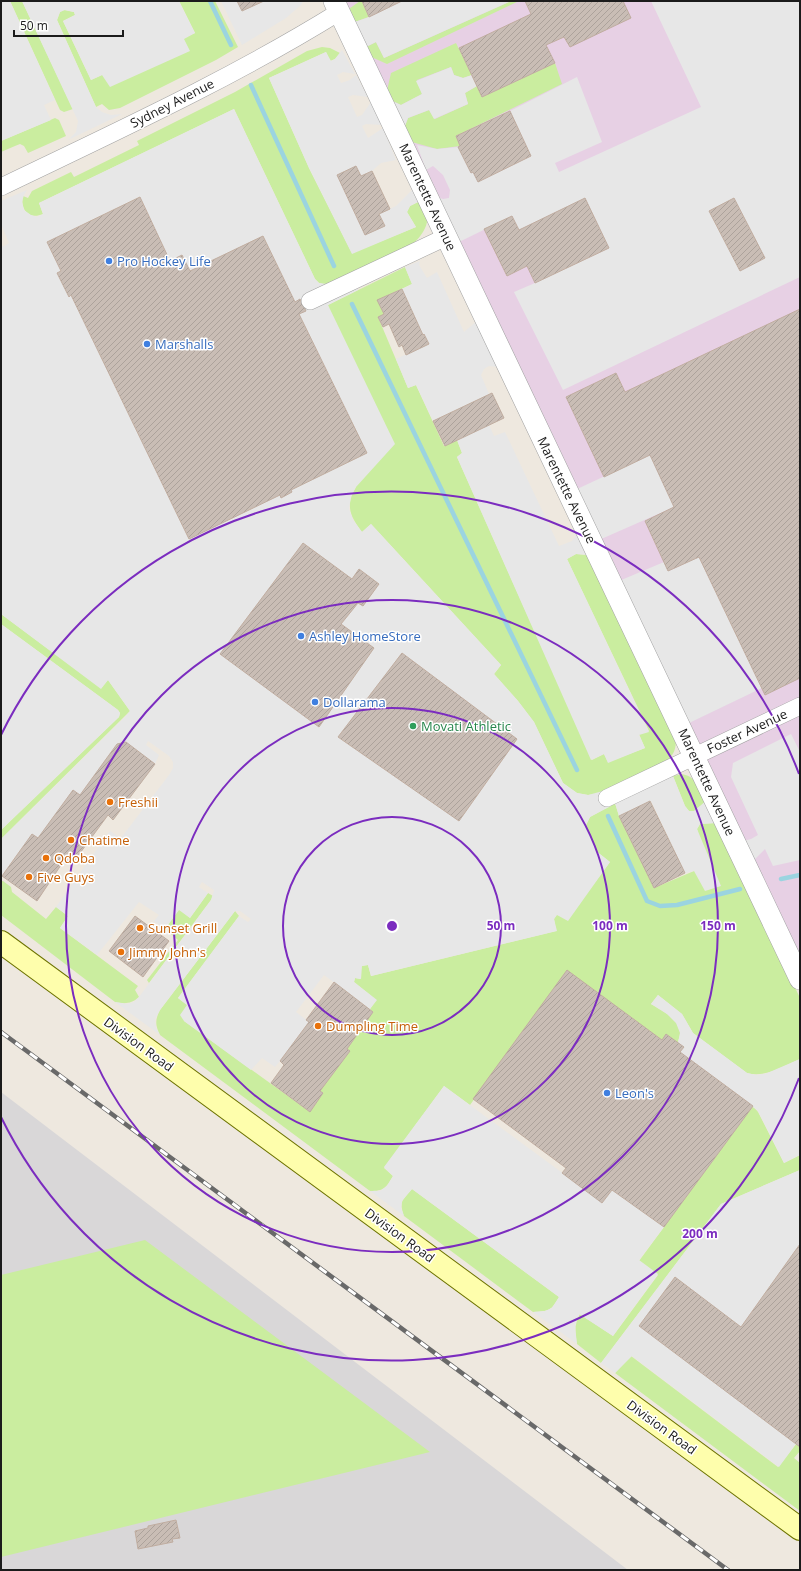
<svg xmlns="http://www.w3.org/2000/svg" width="801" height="1571" font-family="'Open Sans',sans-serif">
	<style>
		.residential { fill: #d9d7d8 }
		.industrial { fill: #e7d0e4 }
		.grass { fill: #caed9f }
		.parking { fill: #e7e7e7; fill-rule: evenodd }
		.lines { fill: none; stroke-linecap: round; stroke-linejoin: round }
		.stream { stroke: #9bd4e0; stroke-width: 4.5 }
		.building { fill: url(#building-hatch); stroke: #c0ada0 }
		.minor-casing { stroke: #a2a2a2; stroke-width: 18 }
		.tertiary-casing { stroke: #a2a2a2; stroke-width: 22 }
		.secondary-casing { stroke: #6d7300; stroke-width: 24 }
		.minor { stroke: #fff; stroke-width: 17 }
		.tertiary { stroke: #fff; stroke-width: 21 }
		.secondary { stroke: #fefeac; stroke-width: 22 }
		.rail-casing { stroke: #696969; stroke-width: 4.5 }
		.rail { stroke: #fff; stroke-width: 3; stroke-dasharray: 9; stroke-linecap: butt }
		.ring { fill: none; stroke: #7b2cbf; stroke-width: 2 }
		.shop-dot { fill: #3f7fe0; stroke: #fff; stroke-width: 1.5 }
		.leisure-dot { fill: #2e9e5b; stroke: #fff; stroke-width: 1.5 }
		.food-dot { fill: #e8710a; stroke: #fff; stroke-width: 1.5 }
		.labels { text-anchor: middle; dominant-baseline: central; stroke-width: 3; stroke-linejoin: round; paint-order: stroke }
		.street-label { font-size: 13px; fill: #1b1b1b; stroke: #fff }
		.shop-label { font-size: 13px; fill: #366cbe; stroke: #fff; text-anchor: start }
		.leisure-label { font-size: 13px; fill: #27864d; stroke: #fff; text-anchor: start }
		.food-label { font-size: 13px; fill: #c56008; stroke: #fff; text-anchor: start }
		.centre { fill: #7b2cbf; stroke: #fff; stroke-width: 2 }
		.ring-label { font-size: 12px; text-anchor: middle; font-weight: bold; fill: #7b2cbf; stroke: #fff; stroke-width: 3; stroke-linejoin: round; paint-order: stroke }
	</style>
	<defs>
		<pattern id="building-hatch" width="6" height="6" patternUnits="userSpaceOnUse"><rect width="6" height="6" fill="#c9bdb5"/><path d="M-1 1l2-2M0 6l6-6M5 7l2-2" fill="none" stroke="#aca29b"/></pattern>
	</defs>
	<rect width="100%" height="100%" fill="#eee8df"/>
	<path class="residential" d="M 1,1092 L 628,1570 L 1,1570 Z"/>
	<path class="industrial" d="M 342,1 L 800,1 L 800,959 Z"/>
	<path class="grass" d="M 10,1 L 22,1 L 73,109 L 64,112 L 60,110 Z
		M 179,1 L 215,1 L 238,47 L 216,60 L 120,108 L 109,110 L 102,104 L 96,107 L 57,20 L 60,12 L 64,10 L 74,12 L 75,15 L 63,21 L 91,80 L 195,33 Z
		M 360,1 L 362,1 L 369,17 L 352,23 L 346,11 Z
		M 511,1 L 519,1 L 387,64 L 367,55 L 366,52 L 368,46 L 376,42 L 384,58 Z
		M 456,43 L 472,75 L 463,78 L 454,75 L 451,67 L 417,80 L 422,94 L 401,105 L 388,99 L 386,95 L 391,73 Z
		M 322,47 L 330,48 L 340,53 L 335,59 L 330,61 L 326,52 L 269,78 L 309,168 L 352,253 L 416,227 L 407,212 L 410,206 L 420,201 C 422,205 426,210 427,215 C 429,226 421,236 414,243 L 327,285 L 319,283 L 315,279 L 234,109 L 39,203 L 43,214 C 29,220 20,210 23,196 L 28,198 L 32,191 L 71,172 L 74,177 L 139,145 L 137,141 L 235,92 L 307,51 Z
		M 555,63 L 562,84 L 456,136 L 460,146 L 437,149 L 408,141 L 403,131 L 408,118 L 429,110 L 435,119 L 468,104 L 465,93 L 477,86 L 482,97 Z
		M 55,118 L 59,120 L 66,136 L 28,153 L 24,146 L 20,144 L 15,146 L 1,152 L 1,141 Z
		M 405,267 L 412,284 L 378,300 L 384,314 L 378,317 L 408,388 L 416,385 L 444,446 L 457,440 L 462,453 L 457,457 L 592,760 L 604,754 L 608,762 L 645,748 L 639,734 L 649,731 L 567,559 L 576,554 L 588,555 L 676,738 C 676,750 674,755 665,762 L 597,794 L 588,795 L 577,793 L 563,783 L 534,722 L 518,701 L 494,674 L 501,665 L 371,524 L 362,532 C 350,516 345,506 356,487 L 328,305 Z
		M 1,614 L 101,688 L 108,680 L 130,711 L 1,839 L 1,830 L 119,717 L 120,713 L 118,710 L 1,624 Z
		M 682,774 C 697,777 700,789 706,801 L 698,808 L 694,811 L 689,811 L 685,806 L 673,776 Z
		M 615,803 L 619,816 L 654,888 L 694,871 L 699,836 L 697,829 L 700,824 L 716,823 L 800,998 L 800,1059 C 783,1066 766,1078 747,1073 L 693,1033 L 682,1014 L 658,995 L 651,1004 C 661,1010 680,1019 680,1033 C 680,1036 678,1040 678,1043 L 662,1040 L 567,971 L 470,1105 L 444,1086 L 384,1168 L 393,1176 C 386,1188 384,1191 370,1191 L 160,1035 C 155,1025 155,1020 160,1010 L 235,911 L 239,916 L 178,998 L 187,1005 L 184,1021 L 310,1112 L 323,1093 L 320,1091 L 350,1051 L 347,1049 L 373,1012 L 370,1009 L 376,1000 L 354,982 L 355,978 L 360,979 L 361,966 L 368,965 L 371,976 L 556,931 L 554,919 L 557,914 L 567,920 L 610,862 L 596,851 L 586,825 L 590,817 Z
		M 1,881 L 3,881 L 11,887 L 12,892 L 46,919 L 56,907 L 68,916 L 60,928 L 138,986 L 135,990 L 139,997 C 131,1004 125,1004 115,1002 L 1,915 Z
		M 208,893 L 213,896 L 211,900 L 149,983 L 147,980 L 178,940 L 165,929 L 179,909 L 190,918 Z
		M 753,1106 L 758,1112 L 784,1163 L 800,1155 L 800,1170 L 721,1204 L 601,1363 L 577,1344 C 575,1333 574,1324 580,1314 L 613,1336 L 658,1275 L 639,1261 Z
		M 412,1189 L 559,1297 C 551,1311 549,1311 533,1312 L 404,1216 C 399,1202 402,1200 412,1189 Z
		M 145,1240 L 430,1452 L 1,1557 L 1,1275 Z
		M 631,1356 L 778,1467 L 796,1444 L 800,1447 L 800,1451 L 794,1458 L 800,1463 L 800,1511 L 615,1373 Z"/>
	<path class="parking" d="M 1,1 L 10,1 L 55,100 L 44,105 L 51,120 L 1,141 Z
		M 22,1 L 179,1 L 195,33 L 184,39 L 190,51 L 110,87 L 102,75 L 91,80 L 63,21 L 75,15 L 74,12 L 65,10 L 60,12 L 57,20 L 96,107 L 102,112 L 111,115 L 122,114 L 68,140 L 76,132 L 78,121 Z
		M 221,1 L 237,1 L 242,11 L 264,1 L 303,1 L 301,5 L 286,18 L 242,45 Z
		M 402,1 L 511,1 L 384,58 L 376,42 L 368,46 L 366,52 L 352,23 L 369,17 Z
		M 651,1 L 800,1 L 800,277 L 563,390 L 514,292 L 535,283 L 609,248 L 585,198 L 519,230 L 512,216 L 457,243 L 435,196 L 443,199 L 449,198 L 450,190 L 443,175 L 433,166 L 426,170 L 417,145 L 437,149 L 458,147 L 471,173 L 473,172 L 478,182 L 531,156 L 510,111 L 577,77 L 602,142 L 555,163 L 559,172 L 701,107 Z
		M 342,50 L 355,74 L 343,72 L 337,75 L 341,83 L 350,80 L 356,75 L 368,97 L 353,95 L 348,97 L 357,117 L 362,115 L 371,102 L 382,125 L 366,124 L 362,126 L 368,138 L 383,128 L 396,160 L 381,163 L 372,171 L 361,176 L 356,166 L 337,175 L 385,225 L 379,214 L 396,206 L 414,188 L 420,201 L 410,206 L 407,212 L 416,227 L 352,254 L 309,168 L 269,78 L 326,52 L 331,61 L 335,59 Z
		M 451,67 L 454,75 L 463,78 L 472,75 L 477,86 L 465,93 L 468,104 L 434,119 L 429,110 L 408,118 L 403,131 L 388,99 L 401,105 L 422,94 L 416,81 Z
		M 234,109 L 315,279 L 319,283 L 327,284 L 350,274 L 358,290 L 328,305 L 395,444 L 356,487 L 351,496 L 349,509 L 353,520 L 362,532 L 371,524 L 501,665 L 494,674 L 518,701 L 534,722 L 563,783 L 577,793 L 588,795 L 603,791 L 611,806 L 590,817 L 586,825 L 596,851 L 610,862 L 568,921 L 557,915 L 554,919 L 557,931 L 371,976 L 368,965 L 362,966 L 361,979 L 355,978 L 354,982 L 377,1000 L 370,1009 L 324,975 L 296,1012 L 309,1022 L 280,1061 L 275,1067 L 262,1058 L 251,1070 L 184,1021 L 180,1015 L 187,1005 L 178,998 L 239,916 L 248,922 L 251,919 L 240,911 L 235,911 L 160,1010 L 155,1019 L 156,1028 L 160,1035 L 115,1002 L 127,1004 L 134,1002 L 139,997 L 211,900 L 214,890 L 202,882 L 199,887 L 208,893 L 190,918 L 179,910 L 165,929 L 154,921 L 159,915 L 139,902 L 97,955 L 60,928 L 68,916 L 56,907 L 110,831 L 121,838 L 169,775 L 173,768 L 173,762 L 169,756 L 148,741 L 146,745 L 159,755 L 155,764 L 126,743 L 117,744 L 80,795 L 73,790 L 38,838 L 32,834 L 1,876 L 1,839 L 125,717 L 130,711 L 108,680 L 101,689 L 1,614 L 1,244 L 3,247 L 9,243 L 1,224 L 1,201 L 27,190 L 24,195 L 22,202 L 24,210 L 31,215 L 37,217 L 43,214 L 39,203 ZM 139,197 L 170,261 L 182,255 L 190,271 L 263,236 L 295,302 L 300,300 L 306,311 L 299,314 L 366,453 L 291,490 L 292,492 L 281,498 L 280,495 L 189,539 L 71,295 L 69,297 L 57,273 L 61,271 L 47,242 ZM 303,543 L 352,579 L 359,569 L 379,584 L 363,606 L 358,603 L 341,624 L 374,648 L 319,726 ZM 402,653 L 517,739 L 459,821 L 338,737 Z
		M 420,261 L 419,265 L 427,278 L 437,272 L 464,332 L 477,321 L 499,367 L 489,366 L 484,369 L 481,375 L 489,394 L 433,421 L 416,385 L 408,388 L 396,359 L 429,344 L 424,334 L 423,335 L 402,289 L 412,284 L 405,267 Z
		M 489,425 L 494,436 L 505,432 L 559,546 L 572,541 L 578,532 L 588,555 L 576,554 L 567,559 L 649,732 L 639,735 L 645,748 L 608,763 L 604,754 L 591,760 L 457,457 L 462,453 L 457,440 Z
		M 650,455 L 674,507 L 599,540 L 575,490 Z
		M 699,557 L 762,688 L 687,724 L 619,581 L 664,562 L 669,571 Z
		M 1,624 L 118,710 L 120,713 L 119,717 L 1,830 Z
		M 791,734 L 800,752 L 800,860 L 773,866 L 765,849 L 753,861 L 743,841 L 751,839 L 758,835 L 731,777 L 733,763 Z
		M 673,776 L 685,806 L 689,811 L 694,811 L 706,801 L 716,823 L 700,824 L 697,829 L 721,886 L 705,891 L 694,871 L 685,873 L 651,801 L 619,816 L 615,803 Z
		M 658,995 L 682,1014 L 693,1033 L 747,1073 L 756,1075 L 765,1074 L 800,1059 L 800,1155 L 784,1163 L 758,1111 L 680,1052 L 684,1047 L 678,1043 L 680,1033 L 676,1023 L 667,1014 L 651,1004 Z
		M 444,1086 L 602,1202 L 612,1190 L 664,1227 L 639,1260 L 658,1274 L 613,1336 L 579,1314 L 575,1326 L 577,1344 L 533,1312 L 545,1311 L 552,1308 L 559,1297 L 412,1189 L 402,1201 L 401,1208 L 404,1216 L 370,1191 L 380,1191 L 387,1186 L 393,1176 L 384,1167 Z
		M 800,1170 L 800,1244 L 741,1327 L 675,1277 L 639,1326 L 796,1444 L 779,1467 L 632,1356 L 615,1373 L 601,1363 L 721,1204 Z"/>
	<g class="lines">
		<path class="stream" d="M 210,1 L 231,45
			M 251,85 L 334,266
			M 352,304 L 577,770
			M 608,816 L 647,901 L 660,906 L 677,905 L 740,889
			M 781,879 L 800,875"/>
	</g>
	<path class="building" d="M 237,1 L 264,1 L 242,11 Z
		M 362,1 L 402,1 L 369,17 Z
		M 525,1 L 623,1 L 631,18 L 570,47 L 564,37 L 546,45 L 555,63 L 482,97 L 459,48 L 531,14 Z
		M 510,111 L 531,156 L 478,182 L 473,172 L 471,173 L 458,147 L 460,146 L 456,136 Z
		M 356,166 L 361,176 L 372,171 L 390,209 L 379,214 L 385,226 L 365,235 L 337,175 Z
		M 140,197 L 170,261 L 182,255 L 190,271 L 263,236 L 295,302 L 300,299 L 306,311 L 299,314 L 367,453 L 291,490 L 292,492 L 281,498 L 280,495 L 189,539 L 71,295 L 69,297 L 57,273 L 61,271 L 47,242 Z
		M 585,198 L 609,248 L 535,283 L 527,266 L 507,276 L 484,229 L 512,216 L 519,230 Z
		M 734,198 L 765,258 L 740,271 L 709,211 Z
		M 402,289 L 423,335 L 424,334 L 429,344 L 406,355 L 402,345 L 399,347 L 389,324 L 383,327 L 378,317 L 384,314 L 377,300 Z
		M 800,309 L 800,678 L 765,695 L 699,557 L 668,571 L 645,521 L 674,507 L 650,455 L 604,477 L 566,397 L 616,373 L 625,392 Z
		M 492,393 L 504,418 L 445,446 L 433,421 Z
		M 303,543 L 352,579 L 359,569 L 379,584 L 363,606 L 358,603 L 341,624 L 374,648 L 319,727 L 220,654 Z
		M 402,653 L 517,739 L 459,821 L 338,737 Z
		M 126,742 L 155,764 L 113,820 L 108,815 L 72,864 L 65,859 L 37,901 L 2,876 L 32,834 L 38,838 L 73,790 L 80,795 L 117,744 Z
		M 650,801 L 685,873 L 654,888 L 619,816 Z
		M 135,916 L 169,941 L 143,977 L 109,951 Z
		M 567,970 L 662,1040 L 666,1034 L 684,1047 L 680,1052 L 753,1106 L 664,1227 L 612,1190 L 602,1203 L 562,1173 L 566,1168 L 473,1099 Z
		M 334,982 L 373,1012 L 347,1049 L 350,1051 L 320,1091 L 323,1093 L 310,1112 L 271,1083 L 284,1065 L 280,1061 L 309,1022 L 306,1020 Z
		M 800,1244 L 800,1447 L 639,1326 L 675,1277 L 741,1327 Z
		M 176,1520 L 180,1538 L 172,1539 L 173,1542 L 138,1549 L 135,1531 L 148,1528 L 148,1526 Z"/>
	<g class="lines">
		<g class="minor-casing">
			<path id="minor" d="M 1,187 C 115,132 231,79 339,12
				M 310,301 L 446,237
				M 607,798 L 800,706"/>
		</g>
		<g class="tertiary-casing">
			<path id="tertiary" d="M 334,1 L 800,979"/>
		</g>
		<g class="secondary-casing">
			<path id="secondary" d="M 1,942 L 800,1529"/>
		</g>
		<use href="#minor" class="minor"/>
		<use href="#tertiary" class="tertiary"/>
		<use href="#secondary" class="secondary"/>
		<g class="rail-casing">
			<path id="rail" d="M 1,1032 L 728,1570"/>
		</g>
		<use href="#rail" class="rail"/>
	</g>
	<g class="ring">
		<circle cx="392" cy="926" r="109"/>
		<circle cx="392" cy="926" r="218"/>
		<circle cx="392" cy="926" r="326"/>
		<path d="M799 1078A435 435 0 0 1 1 1117M1 735A435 435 0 0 1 799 774"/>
	</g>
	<g class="shop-dot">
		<circle cx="109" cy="261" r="4"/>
		<circle cx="147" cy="344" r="4"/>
		<circle cx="301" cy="636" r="4"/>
		<circle cx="315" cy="702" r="4"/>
		<circle cx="607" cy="1093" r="4"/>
	</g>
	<circle class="leisure-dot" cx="413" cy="726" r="4"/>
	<g class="food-dot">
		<circle cx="110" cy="802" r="4"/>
		<circle cx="71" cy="840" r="4"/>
		<circle cx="46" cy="858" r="4"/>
		<circle cx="29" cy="877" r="4"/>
		<circle cx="140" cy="928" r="4"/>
		<circle cx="121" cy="952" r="4"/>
		<circle cx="318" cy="1026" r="4"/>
	</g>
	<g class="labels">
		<g class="street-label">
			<text transform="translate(172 103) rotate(-27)">Sydney Avenue</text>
			<text transform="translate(428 197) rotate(65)">Marentette Avenue</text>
			<text transform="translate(567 490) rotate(64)">Marentette Avenue</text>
			<text transform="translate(747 731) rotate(-25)">Foster Avenue</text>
			<text transform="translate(707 782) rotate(65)">Marentette Avenue</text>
			<text transform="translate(139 1044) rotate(36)">Division Road</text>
			<text transform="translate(400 1235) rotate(36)">Division Road</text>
			<text transform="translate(662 1427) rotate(36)">Division Road</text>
		</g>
		<g class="shop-label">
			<text x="117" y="261">Pro Hockey Life</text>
			<text x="155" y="344">Marshalls</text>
			<text x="309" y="636">Ashley HomeStore</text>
			<text x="323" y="702">Dollarama</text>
			<text x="615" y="1093">Leon's</text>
		</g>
		<g class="leisure-label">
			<text x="421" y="726">Movati Athletic</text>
		</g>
		<g class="food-label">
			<text x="118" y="802">Freshii</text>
			<text x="79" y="840">Chatime</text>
			<text x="54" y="858">Qdoba</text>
			<text x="37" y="877">Five Guys</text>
			<text x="148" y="928">Sunset Grill</text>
			<text x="129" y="952">Jimmy John's</text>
			<text x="326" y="1026">Dumpling Time</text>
		</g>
	</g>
	<circle cx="392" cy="926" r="6" class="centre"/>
	<g class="ring-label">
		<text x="501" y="930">50 m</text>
		<text x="610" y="930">100 m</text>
		<text x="718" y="930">150 m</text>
		<text x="700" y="1238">200 m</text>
	</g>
	<rect width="801" height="1571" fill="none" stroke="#1b1b1b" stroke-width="4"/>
	<path d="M14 30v6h109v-6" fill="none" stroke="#1b1b1b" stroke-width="2"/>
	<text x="20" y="30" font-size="12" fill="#1b1b1b" stroke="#ffffff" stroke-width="3" paint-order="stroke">50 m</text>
</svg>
